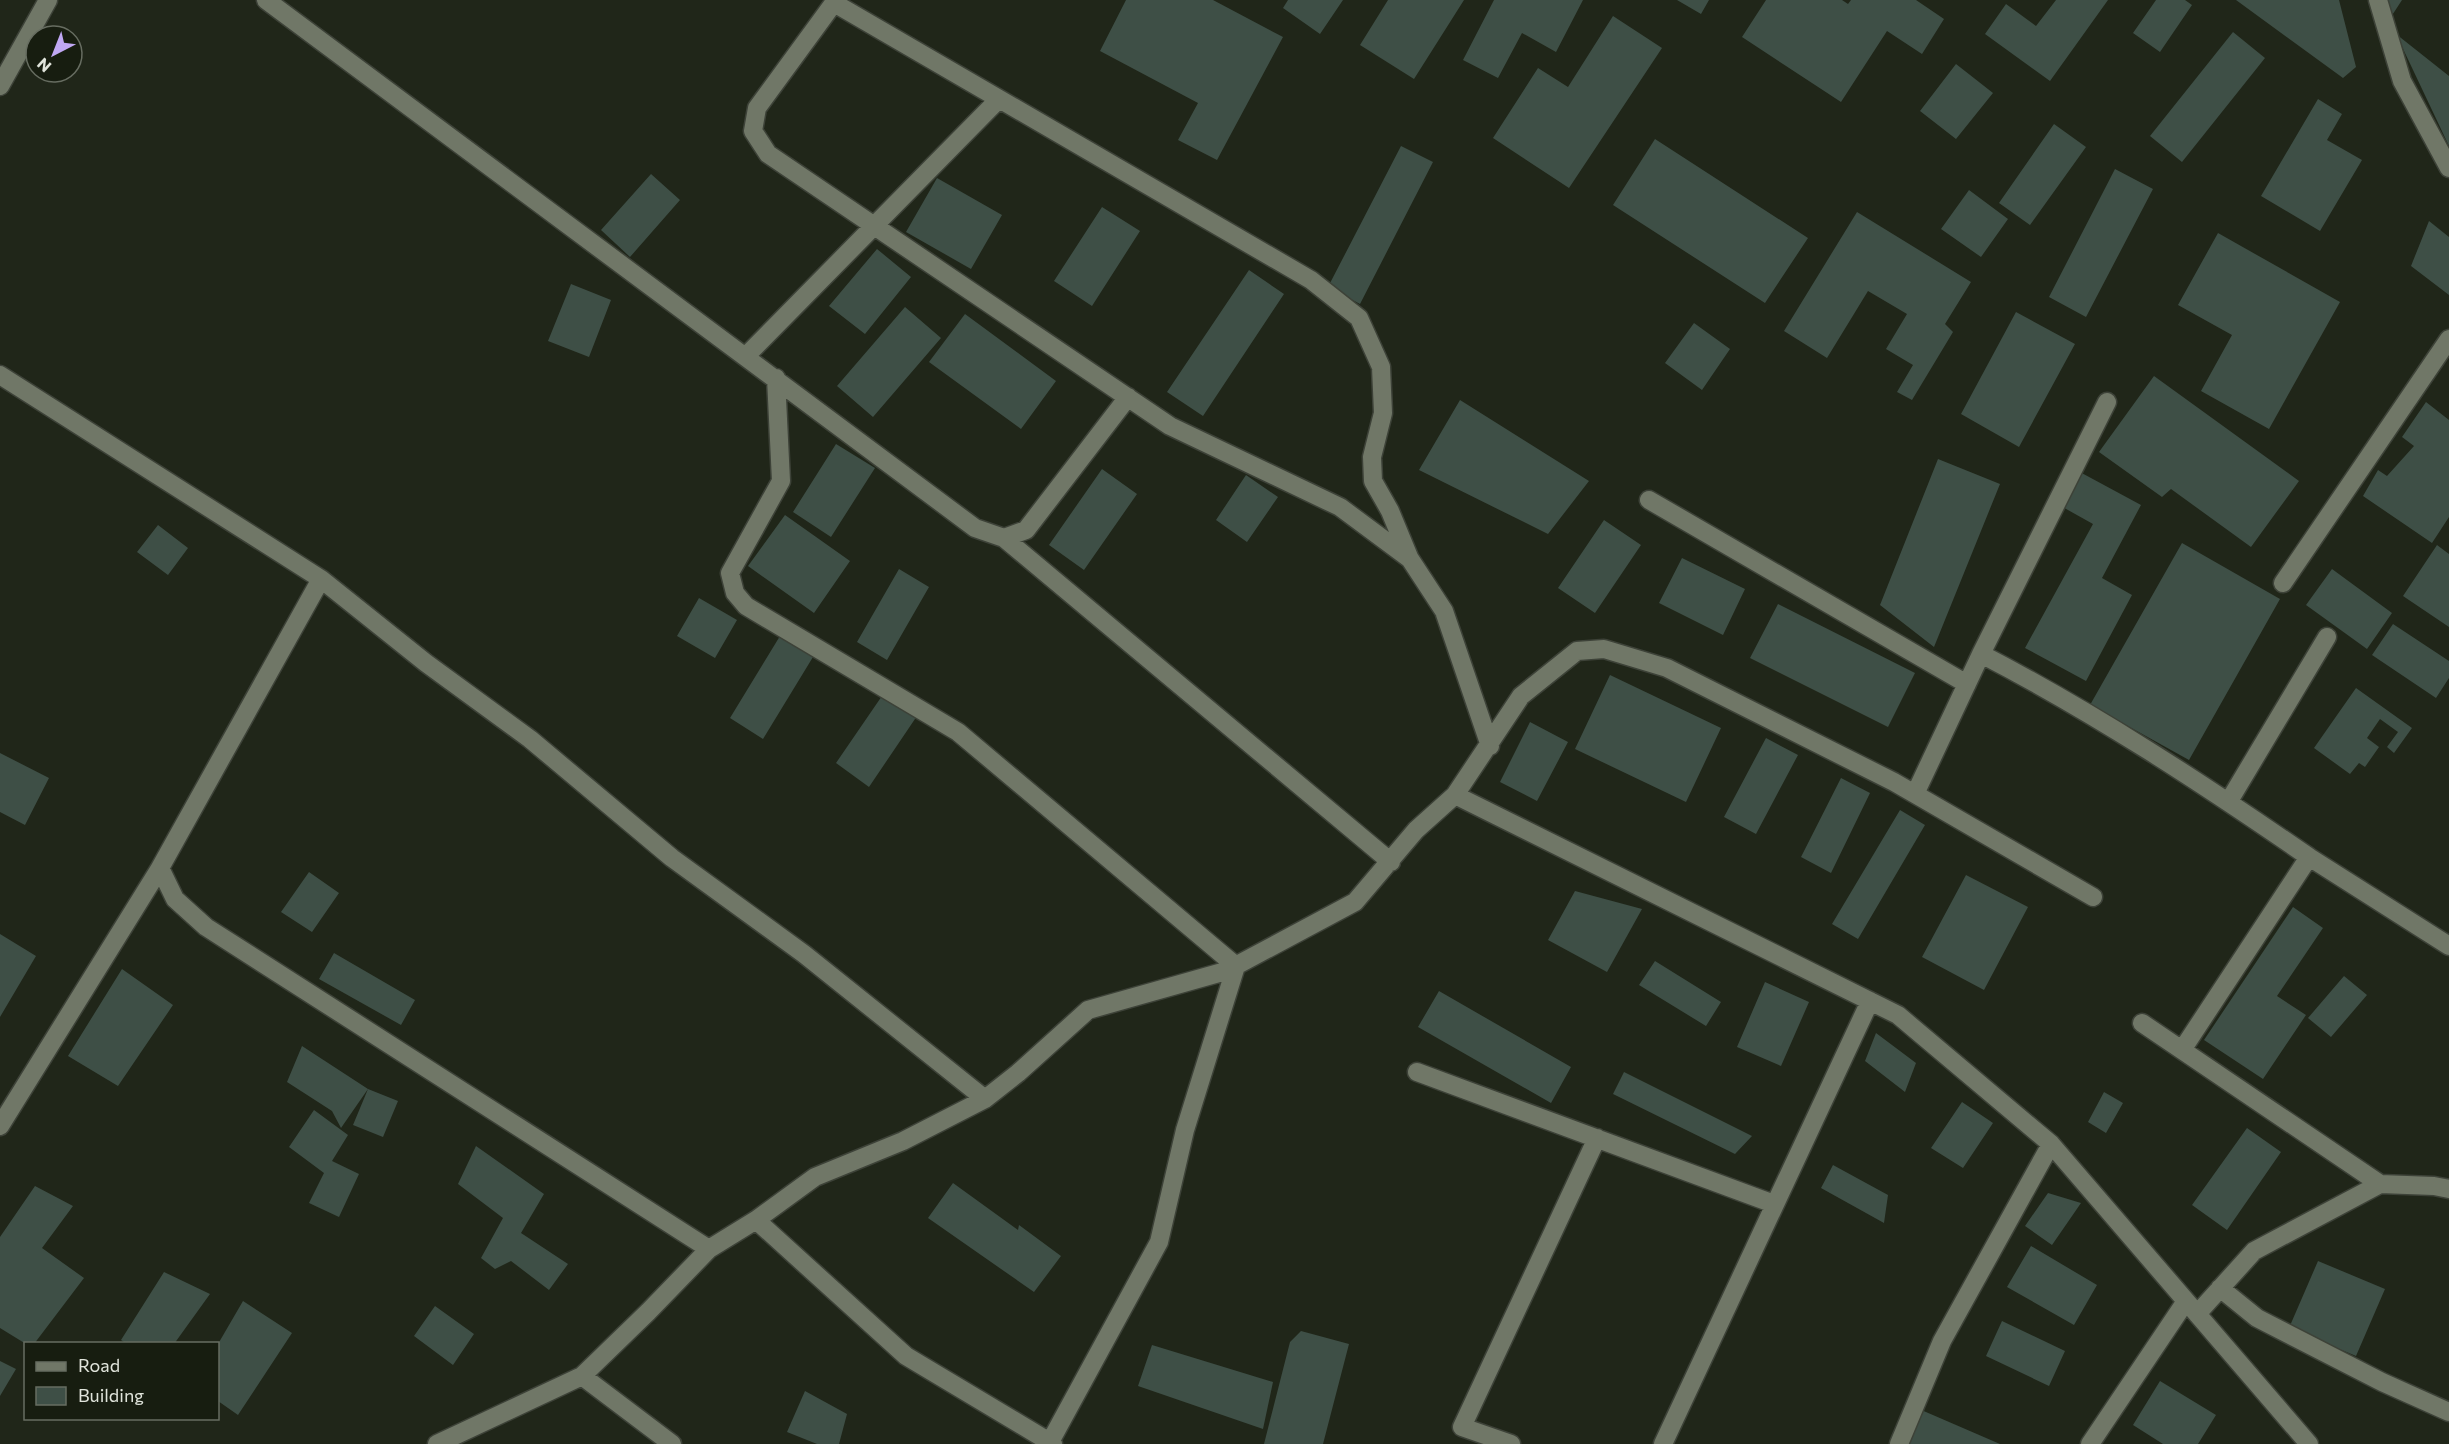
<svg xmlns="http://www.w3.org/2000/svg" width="2449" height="1444" font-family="Commissioner,sans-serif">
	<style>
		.building { fill: #3e4f46 }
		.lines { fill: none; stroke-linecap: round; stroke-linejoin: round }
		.minor-casing { stroke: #3d4238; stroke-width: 21 }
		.minor { stroke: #707767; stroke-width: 18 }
	</style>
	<rect width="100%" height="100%" fill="#202619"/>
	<path class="building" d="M 1126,0 L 1213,0 L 1283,37 L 1217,160 L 1178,140 L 1198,103 L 1100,51 Z
		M 1288,0 L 1343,0 L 1320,34 L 1283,8 Z
		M 1388,0 L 1464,0 L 1414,79 L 1360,45 Z
		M 1494,0 L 1583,0 L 1556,52 L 1522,33 L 1498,78 L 1463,60 Z
		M 1677,0 L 1709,0 L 1701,14 Z
		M 1766,0 L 1842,0 L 1848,4 L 1851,0 L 1916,0 L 1944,19 L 1922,54 L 1887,31 L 1841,102 L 1742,37 Z
		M 2056,0 L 2108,0 L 2050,81 L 1985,34 L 2006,4 L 2036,26 Z
		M 2156,0 L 2185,0 L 2192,5 L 2160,52 L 2133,33 Z
		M 2236,0 L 2339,0 L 2356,67 L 2343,78 Z
		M 2383,0 L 2402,0 L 2389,20 Z
		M 1613,16 L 1662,48 L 1569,188 L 1493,138 L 1538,68 L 1568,87 Z
		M 2233,32 L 2265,58 L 2182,162 L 2150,136 Z
		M 2396,34 L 2449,76 L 2449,146 Z
		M 1956,64 L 1993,93 L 1956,139 L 1920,111 Z
		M 2318,99 L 2342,114 L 2327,140 L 2362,160 L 2320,231 L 2261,196 Z
		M 2054,124 L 2086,147 L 2030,225 L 1999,203 Z
		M 1655,139 L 1808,238 L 1765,303 L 1613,205 Z
		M 1401,146 L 1433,162 L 1360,304 L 1328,287 Z
		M 2115,169 L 2153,189 L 2086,317 L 2049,297 Z
		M 651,174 L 680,200 L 630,257 L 601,230 Z
		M 937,178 L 1002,215 L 971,269 L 906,232 Z
		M 1969,190 L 2008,219 L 1981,257 L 1941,229 Z
		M 1102,207 L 1140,231 L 1092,306 L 1054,281 Z
		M 1857,212 L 1971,282 L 1945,324 L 1953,332 L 1912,400 L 1897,392 L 1913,365 L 1886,349 L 1907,314 L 1868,291 L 1827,358 L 1784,331 Z
		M 2429,221 L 2449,237 L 2449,295 L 2411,266 Z
		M 2218,233 L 2340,302 L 2269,429 L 2201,391 L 2232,335 L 2178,305 Z
		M 877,249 L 911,277 L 865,334 L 829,306 Z
		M 1249,270 L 1284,294 L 1203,416 L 1167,392 Z
		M 571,284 L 611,300 L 589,357 L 548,341 Z
		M 905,307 L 941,338 L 873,417 L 837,386 Z
		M 2016,312 L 2075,344 L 2019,447 L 1961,414 Z
		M 965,314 L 1056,381 L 1021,429 L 929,362 Z
		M 1694,323 L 1730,349 L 1702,390 L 1665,363 Z
		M 2154,376 L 2299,481 L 2251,547 L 2171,489 L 2162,497 L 2099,452 Z
		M 1460,400 L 1589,481 L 1548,534 L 1419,470 Z
		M 2426,402 L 2449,420 L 2449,517 L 2432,543 L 2363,496 L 2378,470 L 2387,476 L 2414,446 L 2402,437 Z
		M 836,444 L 875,468 L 831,537 L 793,512 Z
		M 1938,459 L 2000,484 L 1934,647 L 1880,605 Z
		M 1102,469 L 1137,494 L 1084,570 L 1049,545 Z
		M 2078,471 L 2141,505 L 2102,578 L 2132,595 L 2086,681 L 2025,648 L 2093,524 L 2059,505 Z
		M 1246,475 L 1278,497 L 1247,542 L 1216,520 Z
		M 785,515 L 850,561 L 814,613 L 748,566 Z
		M 1604,520 L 1641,545 L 1595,613 L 1558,588 Z
		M 158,525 L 188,548 L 168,575 L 137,552 Z
		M 2182,543 L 2280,599 L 2189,760 L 2090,705 Z
		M 2437,545 L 2449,554 L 2449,627 L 2403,596 Z
		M 1682,558 L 1745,589 L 1723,635 L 1659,603 Z
		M 899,569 L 929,587 L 887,660 L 857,642 Z
		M 2332,569 L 2392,613 L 2367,649 L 2306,605 Z
		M 699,598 L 737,620 L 715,658 L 677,636 Z
		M 1778,604 L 1915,673 L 1888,727 L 1750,658 Z
		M 2393,624 L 2449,661 L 2449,678 L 2436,698 L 2372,655 Z
		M 780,636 L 813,657 L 763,739 L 730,718 Z
		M 1610,675 L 1721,728 L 1686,802 L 1575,749 Z
		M 2356,688 L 2412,728 L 2394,753 L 2387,747 L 2398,732 L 2380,719 L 2367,738 L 2379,747 L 2365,767 L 2359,763 L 2350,774 L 2314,748 Z
		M 884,693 L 917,716 L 869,787 L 836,763 Z
		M 1530,722 L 1568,742 L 1537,801 L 1500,782 Z
		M 1766,738 L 1798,755 L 1756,834 L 1724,817 Z
		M 0,753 L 49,778 L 25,825 L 0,812 Z
		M 1841,778 L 1870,793 L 1831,873 L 1801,857 Z
		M 1900,810 L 1925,825 L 1858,939 L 1832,924 Z
		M 309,872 L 339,893 L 312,932 L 281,912 Z
		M 1966,875 L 2028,907 L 1984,990 L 1922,957 Z
		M 1575,891 L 1642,909 L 1607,972 L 1548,940 Z
		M 2293,907 L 2323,928 L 2277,996 L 2306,1015 L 2263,1079 L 2204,1040 Z
		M 0,934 L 36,956 L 0,1017 Z
		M 334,953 L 415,1000 L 401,1025 L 319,979 Z
		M 1655,961 L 1721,1002 L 1706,1026 L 1639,985 Z
		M 122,969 L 173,1005 L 118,1086 L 68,1056 Z
		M 2344,976 L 2367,995 L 2331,1037 L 2308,1018 Z
		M 1765,982 L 1809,1002 L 1781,1066 L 1737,1047 Z
		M 1439,991 L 1571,1067 L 1551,1103 L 1418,1027 Z
		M 1876,1033 L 1916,1063 L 1905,1092 L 1865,1061 Z
		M 302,1046 L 368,1089 L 398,1101 L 383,1137 L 353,1125 L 368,1089 L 341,1128 L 332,1111 L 287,1082 Z
		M 1624,1072 L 1752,1136 L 1735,1154 L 1613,1094 Z
		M 2104,1092 L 2123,1103 L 2106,1133 L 2088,1122 Z
		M 1962,1102 L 1993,1123 L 1963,1168 L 1931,1148 Z
		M 314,1110 L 348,1135 L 332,1161 L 359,1174 L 339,1217 L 309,1203 L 324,1173 L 289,1147 Z
		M 2247,1128 L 2281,1152 L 2227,1230 L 2192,1205 Z
		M 476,1146 L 544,1194 L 521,1233 L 568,1264 L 549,1290 L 511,1261 L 495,1269 L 481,1258 L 503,1218 L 458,1184 Z
		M 1833,1165 L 1888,1195 L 1884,1223 L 1821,1188 Z
		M 953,1183 L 1018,1230 L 1019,1225 L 1061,1256 L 1034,1292 L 928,1218 Z
		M 35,1186 L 73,1206 L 42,1248 L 84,1278 L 34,1344 L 26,1344 L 0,1328 L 0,1237 Z
		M 2048,1193 L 2081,1203 L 2052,1245 L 2025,1226 Z
		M 2031,1246 L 2097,1285 L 2074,1325 L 2007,1287 Z
		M 2318,1261 L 2385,1289 L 2356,1356 L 2289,1328 Z
		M 164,1272 L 210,1294 L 174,1344 L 127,1344 L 121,1340 Z
		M 243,1301 L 292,1333 L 238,1415 L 218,1401 L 218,1344 Z
		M 435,1306 L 474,1334 L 453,1365 L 414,1336 Z
		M 2002,1321 L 2065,1351 L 2049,1386 L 1986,1356 Z
		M 1301,1331 L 1349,1344 L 1323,1444 L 1264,1444 L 1290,1342 Z
		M 1152,1345 L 1273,1382 L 1263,1429 L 1138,1386 Z
		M 0,1361 L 16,1369 L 0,1396 Z
		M 2160,1381 L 2216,1415 L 2198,1444 L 2163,1444 L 2133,1425 Z
		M 805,1391 L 847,1414 L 839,1444 L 817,1444 L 787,1432 Z
		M 1919,1409 L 2000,1444 L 1904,1444 Z"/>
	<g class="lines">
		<g class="minor-casing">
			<path id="minor" d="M 266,0 L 975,528 L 1004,538 L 1026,530 L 1128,397
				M 836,0 L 757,108 L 753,131 L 768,154 L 1170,426 L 1340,507 L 1410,559 L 1444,611 L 1490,746
				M 2378,0 L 2402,81 L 2449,168
				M 834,3 L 1311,280 L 1359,318 L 1381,367 L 1383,413 L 1372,457 L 1373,481 L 1390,511 L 1409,557
				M 0,86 L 48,0
				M 746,356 L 999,99
				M 0,375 L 321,579 L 426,663 L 530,739 L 672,858 L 804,954 L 985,1099
				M 776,378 L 781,481 L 730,573 L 735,593 L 746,606 L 958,732 L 1236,966 L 1185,1130 L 1159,1242 L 1050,1442
				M 1649,500 L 1967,684
				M 1004,538 L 1391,862
				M 321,579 L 160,868 L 175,899 L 206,927 L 709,1249
				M 2283,583 L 2449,339
				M 1981,654 C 2095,713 2203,784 2309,857
				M 1915,794 L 1981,654 L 2107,402
				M 1455,795 L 1521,696 L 1577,651 L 1604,649 L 1667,668 L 1894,782 L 2093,897
				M 2229,801 L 2327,637
				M 2142,1023 L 2380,1184
				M 2182,1050 L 2309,857 L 2449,946
				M 1417,1072 L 1774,1204
				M 0,1126 L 160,868
				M 756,1220 L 906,1356 L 1053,1444
				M 2220,1288 L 2257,1318 L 2382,1382 L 2449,1412
				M 2197,1314 L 2254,1251 L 2380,1184 L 2434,1186 L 2449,1189
				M 582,1376 L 672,1444
				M 437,1444 L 582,1376 L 648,1312 L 709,1249 L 756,1220 L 815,1177 L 903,1141 L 985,1099 L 1018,1073 L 1088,1010 L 1226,971 L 1355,902 L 1416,830 L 1455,795 L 1898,1015 L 2051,1144 L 2309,1444
				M 1511,1444 L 1462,1427 L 1597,1138
				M 1663,1444 L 1870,1001
				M 1899,1444 L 1942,1341 L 2051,1144
				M 2090,1444 L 2186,1301"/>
		</g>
		<use href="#minor" class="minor"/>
	</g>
	<rect x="24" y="1342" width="195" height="78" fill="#171d10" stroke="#676d61" stroke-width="1.5"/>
	<rect x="36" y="1362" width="30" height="9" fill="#707767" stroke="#676d61" stroke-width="1.5"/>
	<text x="78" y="1372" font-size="18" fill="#e0e4db">Road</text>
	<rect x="36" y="1387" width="30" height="18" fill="#3e4f46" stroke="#676d61" stroke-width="1.5"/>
	<text x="78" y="1402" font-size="18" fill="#e0e4db">Building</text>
	<g transform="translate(54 54) rotate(222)"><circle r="28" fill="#171d10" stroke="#676d61" stroke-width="1.5"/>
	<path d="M0-4.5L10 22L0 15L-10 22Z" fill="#c0a8f3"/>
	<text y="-9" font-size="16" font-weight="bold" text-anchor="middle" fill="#e0e4db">N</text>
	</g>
</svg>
